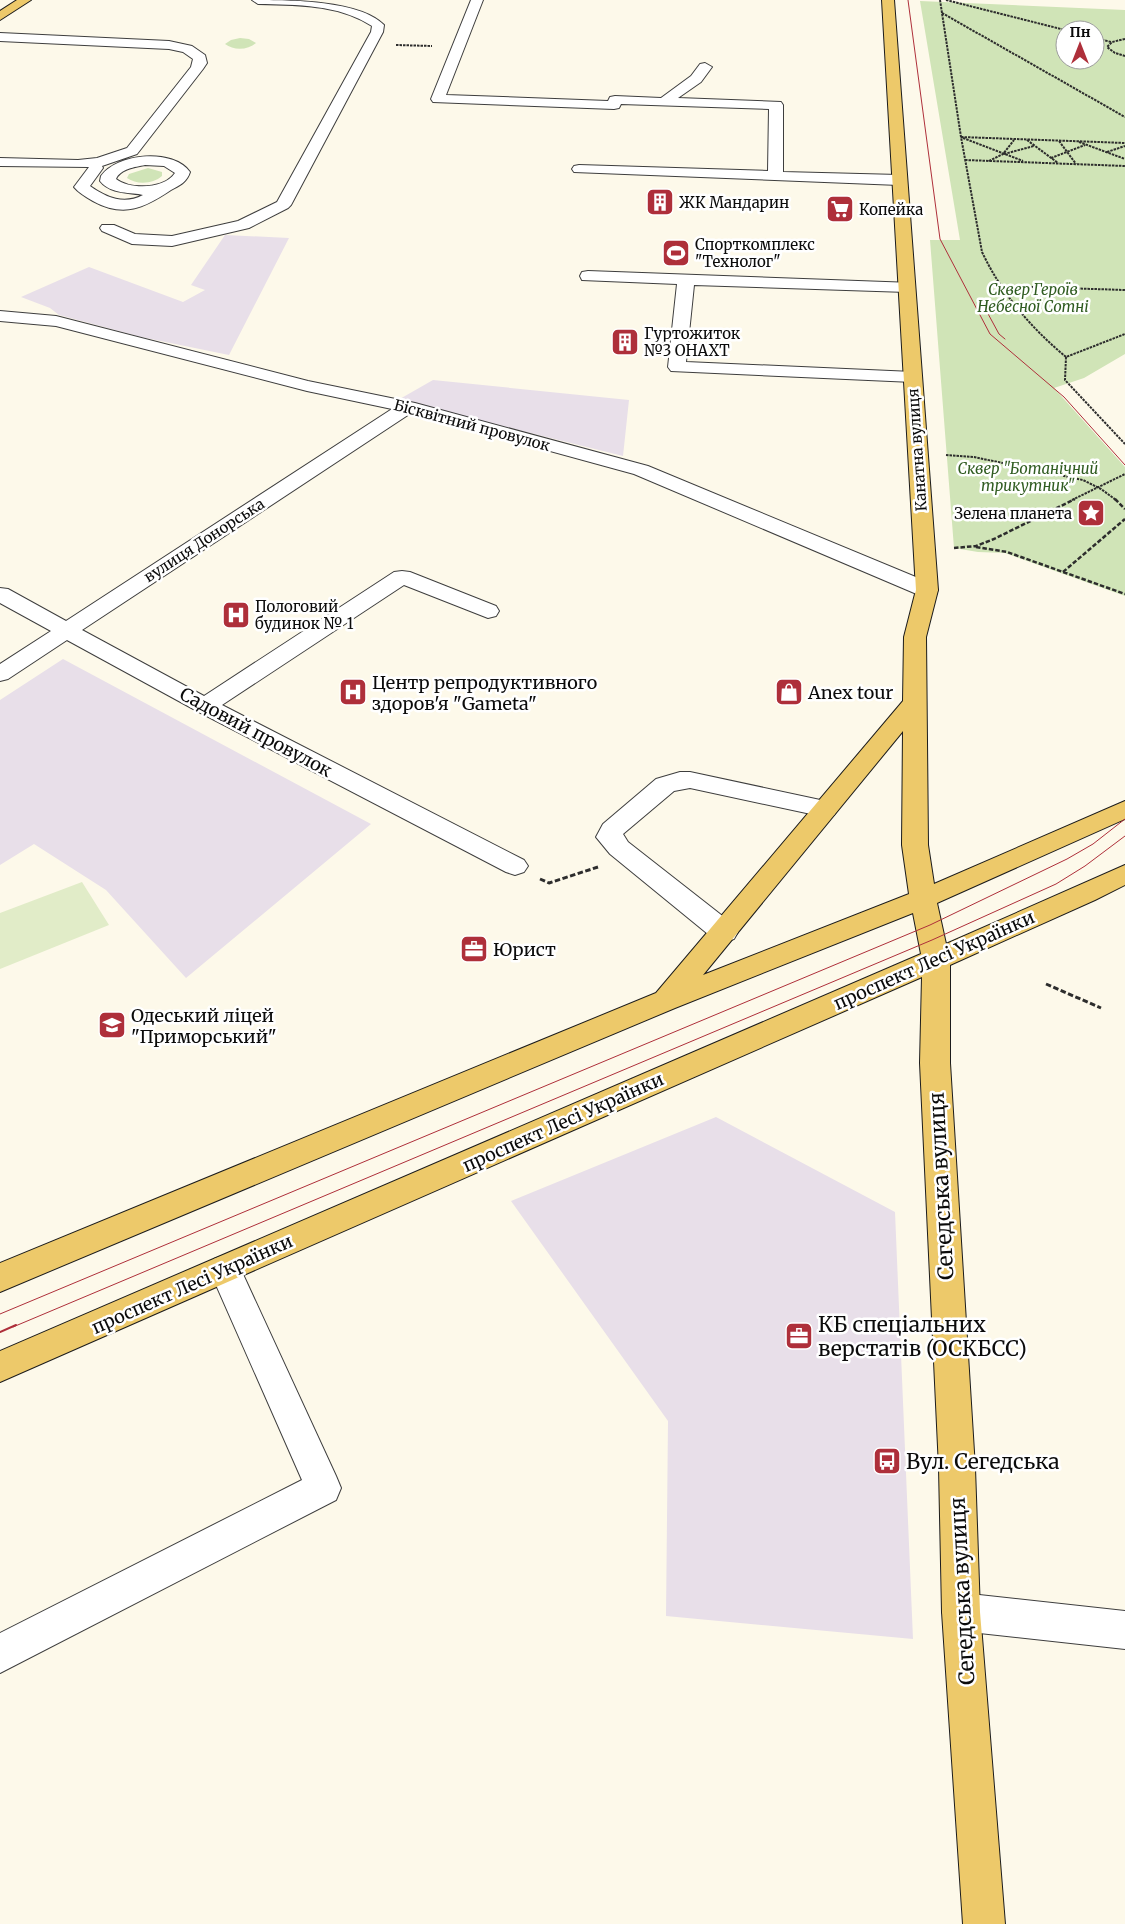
<svg xmlns="http://www.w3.org/2000/svg" width="1125" height="1924" font-family="Merriweather,serif">
	<style>
		.industrial { fill: #e8dfe9 }
		.green { fill: #d0e4b7; fill-rule: evenodd }
		.pitch { fill: #e1ecc8 }
		.lines { fill: none; stroke-linecap: round; stroke-linejoin: round }
		.minor-casing { stroke: #3e3e3e; stroke-width: 2 }
		.major-casing { stroke: #1c1c1c; stroke-width: 2 }
		.path-far2 { stroke: #2d2d2d; stroke-width: 2; stroke-dasharray: 2.5 1; stroke-linecap: butt }
		.path-far1 { stroke: #2d2d2d; stroke-width: 2.5; stroke-dasharray: 4.5 2; stroke-linecap: butt }
		.path { stroke: #2d2d2d; stroke-width: 3; stroke-dasharray: 5.5 2.5; stroke-linecap: butt }
		.minor { fill: #fff; fill-rule: evenodd }
		.major { fill: #edc96a; fill-rule: evenodd }
		.tram-far1 { stroke: #ae2f3a; stroke-width: 1 }
		.tram { stroke: #ae2f3a; stroke-width: 2 }
		.labels { text-anchor: middle; dominant-baseline: central; stroke-width: 5; stroke-linejoin: round; paint-order: stroke }
		.far-poi-label { font-size: 15px; fill: #0b0b0b; stroke: #fff; text-anchor: start }
		.far-park-label { font-size: 15px; font-style: italic; fill: #305c21; stroke: #fff }
		.far-street-label { font-size: 15px; fill: #0b0b0b; stroke: #fff }
		.poi-label { font-size: 18px; fill: #0b0b0b; stroke: #fff; text-anchor: start }
		.street-label { font-size: 18px; fill: #0b0b0b; stroke: #fff }
		.near-street-label { font-size: 21px; fill: #0b0b0b; stroke: #fff }
		.near-poi-label { font-size: 21px; fill: #0b0b0b; stroke: #fff; text-anchor: start }
	</style>
	<rect width="100%" height="100%" fill="#fdf9ea"/>
	<path class="industrial" d="M 225,235 L 289,238 L 229,355 L 141,337 L 59,315 L 50,308 L 21,297 L 89,267 L 183,302 L 205,290 L 191,285 Z
		M 433,380 L 629,400 L 623,456 L 398,400 Z
		M 63,659 L 371,824 L 186,978 L 106,890 L 34,844 L 0,865 L 0,700 Z
		M 716,1117 L 895,1212 L 913,1639 L 666,1616 L 668,1421 L 511,1201 Z"/>
	<path class="green" d="M 920,1 L 1125,10 L 1125,354 L 1084,378 L 1054,388 L 1125,467 L 1125,596 L 1005,553 L 978,552 L 954,548 L 930,240 L 960,240 ZM 1065,30 L 1095,30 L 1095,60 L 1065,60 Z
		M 240,38 L 249,39 L 256,43 C 248,50 234,51 225,44 L 231,40 Z
		M 148,168 L 162,172 L 162,176 C 153,184 137,185 127,178 L 129,174 Z"/>
	<path class="pitch" d="M 82,882 L 109,925 L 0,969 L 0,913 Z"/>
	<g class="lines">
		<g class="minor-casing">
			<path id="minor" d="M 252,0 C 288,0 360,0 384,25 L 383,32 L 291,205 L 288,208 L 249,228 L 172,246 L 132,244 L 102,231 L 100,228 L 102,225 L 114,225 L 135,234 L 172,236 L 238,221 L 277,202 L 371,32 L 372,26 C 338,4 297,5 258,4 Z
				M 471,0 L 483,0 L 446,95 L 608,101 L 610,97 L 615,96 L 661,98 L 691,76 L 700,64 L 705,63 L 712,67 L 701,82 L 678,98 L 781,102 L 783,105 L 783,172 L 899,175 L 904,177 L 907,180 L 904,183 L 899,185 L 574,172 L 572,169 L 574,166 L 579,165 L 768,171 L 769,109 L 621,104 L 619,108 L 614,109 L 433,102 L 431,99 Z
				M 0,33 L 169,41 L 192,46 L 205,55 L 207,63 L 203,69 L 137,154 L 102,166 L 103,168 L 90,186 C 107,198 124,205 143,195 C 132,192 111,195 100,181 L 101,176 C 117,153 173,148 190,172 C 187,182 180,185 171,190 C 144,208 124,218 93,201 C 86,197 79,193 74,187 L 89,167 L 0,166 L 0,158 L 78,160 L 97,158 L 127,148 L 191,67 L 193,59 L 183,52 L 169,49 L 0,41 ZM 145,165 L 164,166 L 175,173 C 164,189 131,190 116,179 C 120,169 135,167 145,165 Z
				M 588,271 L 913,283 L 915,287 L 913,291 L 907,292 L 694,285 L 686,362 L 913,372 L 919,373 L 922,377 L 919,381 L 913,382 L 671,371 L 668,367 L 677,284 L 582,280 L 580,276 L 582,272 Z
				M 0,311 L 56,316 L 308,381 L 415,403 L 648,466 L 935,585 L 938,590 L 935,595 L 927,596 L 919,595 L 634,474 L 411,413 L 82,630 L 204,696 L 394,572 L 402,571 L 410,572 L 496,606 L 499,611 L 496,616 L 488,618 L 404,585 L 222,705 L 524,860 L 528,866 L 524,872 L 515,875 L 506,872 L 197,711 L 67,640 L 8,679 L 0,681 L 0,664 L 51,631 L 0,603 L 0,588 L 8,589 L 66,621 L 392,409 L 307,391 L 56,326 L 0,321 Z
				M 680,772 L 690,772 L 825,801 L 834,803 L 838,809 L 834,815 L 825,817 L 690,788 L 674,791 L 623,834 L 628,842 L 734,925 L 738,932 L 734,939 L 724,942 L 714,939 L 610,854 L 596,837 L 603,824 L 656,779 Z
				M 225,1255 L 236,1259 L 336,1476 L 341,1488 L 336,1500 L 0,1673 L 0,1633 L 302,1480 L 209,1269 L 214,1259 Z
				M 961,1593 L 1125,1611 L 1125,1649 L 961,1631 L 948,1625 L 942,1612 L 948,1599 Z"/>
		</g>
		<g class="major-casing">
			<path id="major" d="M 17,0 L 31,0 L 0,20 L 0,11 Z
				M 882,0 L 894,0 L 938,590 L 926,637 L 928,845 L 934,884 L 1125,801 L 1125,819 L 937,903 L 946,944 L 1125,865 L 1125,885 L 1095,900 L 950,965 L 950,1063 L 975,1468 L 980,1612 L 1005,1924 L 963,1924 L 942,1612 L 939,1468 L 920,1063 L 922,977 L 0,1382 L 0,1351 L 921,954 L 913,913 L 675,1008 L 0,1292 L 0,1263 L 656,993 L 903,701 L 904,637 L 916,590 ZM 903,731 L 902,845 L 909,894 L 703,975 Z"/>
		</g>
		<path class="path-far2" d="M 940,0 L 961,137 L 982,252 C 1002,294 1030,327 1066,357 L 1125,334
			M 946,0 L 1065,30
			M 942,13 L 1125,117
			M 1095,38 L 1111,42
			M 1125,39 L 1112,42 L 1107,47 L 1115,53 L 1125,56
			M 396,45 L 432,46
			M 961,137 L 1125,143
			M 963,138 L 1023,161
			M 1027,140 L 1058,163
			M 1059,141 L 1076,164
			M 1079,142 L 1125,159
			M 1107,152 L 1125,146
			M 1004,154 L 1034,146
			M 1051,158 L 1085,145
			M 965,160 L 1125,166
			M 989,161 L 1003,154 L 1014,140
			M 1000,286 L 1125,290
			M 1066,357 L 1065,380 L 1125,444
			M 946,455 L 974,457 L 1083,480 L 1101,489 L 1116,500
			M 1072,500 L 1125,474"/>
		<path class="path-far1" d="M 1115,499 L 1125,509
			M 976,547 L 1007,552 L 1125,594
			M 954,548 L 976,546 L 994,539 L 1075,499
			M 1063,572 L 1125,519"/>
		<path class="path" d="M 540,879 L 549,883 L 598,867
			M 1046,984 L 1101,1008"/>
		<use href="#minor" class="minor"/>
		<use href="#major" class="major"/>
		<path class="tram-far1" d="M 908,0 L 940,239 L 990,334 L 1064,397 L 1125,465
			M 980,299 L 999,334 L 1005,339
			M 0,1314 L 930,925 L 1067,859 L 1093,844 L 1125,819
			M 13,1327 L 932,940 L 1056,884 L 1085,866 L 1125,836"/>
		<path class="tram" d="M 0,1332 L 16,1325"/>
	</g>
	<defs>
		<g id="building-square" transform="scale(1.4375)"><rect x="-9" y="-9" width="18" height="18" rx="4" fill="#ae2f3a" stroke="#fff"/><path d="M-4-6H4V6H1V3H-1V6H-4ZM-2.5-4.3h1.7v1.8h-1.7ZM.8-4.3h1.7v1.8H.8ZM-2.5-1h1.7V.8h-1.7ZM.8-1h1.7V.8H.8Z" fill="#fff"/></g>
		<g id="supermarket-square" transform="scale(1.4375)"><rect x="-9" y="-9" width="18" height="18" rx="4" fill="#ae2f3a" stroke="#fff"/><path d="M-6-5.5h2.5l.6 2H6L4.5 2H-2.5L-4.4-4H-6ZM-1.5 3.2a1.3 1.3 0 1 0 .1 0ZM3 3.2a1.3 1.3 0 1 0 .1 0Z" fill="#fff"/></g>
		<g id="stadium-square" transform="scale(1.4375)"><rect x="-9" y="-9" width="18" height="18" rx="4" fill="#ae2f3a" stroke="#fff"/><path d="M0-5a6.5 5 0 1 0 0 10a6.5 5 0 1 0 0-10ZM-3.5-1.8h7v3.6h-7Z" fill="#fff"/></g>
		<g id="sight-square" transform="scale(1.4375)"><rect x="-9" y="-9" width="18" height="18" rx="4" fill="#ae2f3a" stroke="#fff"/><path d="M0-6L1.8-2.2L6-1.7L2.9 1.2L3.7 5.4L0 3.3L-3.7 5.4L-2.9 1.2L-6-1.7L-1.8-2.2Z" fill="#fff"/></g>
		<g id="hospital-square" transform="scale(1.4375)"><rect x="-9" y="-9" width="18" height="18" rx="4" fill="#ae2f3a" stroke="#fff"/><path d="M-5-5h3v3.5h4V-5h3V5h-3V1.5h-4V5h-3Z" fill="#fff"/></g>
		<g id="shop-square" transform="scale(1.4375)"><rect x="-9" y="-9" width="18" height="18" rx="4" fill="#ae2f3a" stroke="#fff"/><path d="M-5-2.5h2.3a2.7 3.5 0 0 1 5.4 0H5L5.5 6h-11ZM-1.5-2.5h3a1.5 2.3 0 0 0-3 0Z" fill="#fff"/></g>
		<g id="office-square" transform="scale(1.4375)"><rect x="-9" y="-9" width="18" height="18" rx="4" fill="#ae2f3a" stroke="#fff"/><path d="M-6-3h4V-5.5h4V-3h4V5H-6ZM-1-4.5V-3h2v-1.5ZM-6 0V1H6V0Z" fill="#fff"/></g>
		<g id="school-square" transform="scale(1.4375)"><rect x="-9" y="-9" width="18" height="18" rx="4" fill="#ae2f3a" stroke="#fff"/><path d="M0-5L7-2L0 1L-7-2ZM-4 1L0 2.5L4 1V4Q0 6-4 4Z" fill="#fff"/></g>
		<g id="bus-square" transform="scale(1.4375)"><rect x="-9" y="-9" width="18" height="18" rx="4" fill="#ae2f3a" stroke="#fff"/><path d="M-5-6H5V4H4V6H2V4H-2V6H-4V4H-5ZM-3.5-4V0h7V-4ZM-3.5 1.2v1.5H-2V1.2ZM2 1.2v1.5H3.5V1.2Z" fill="#fff"/></g>
	</defs>
	<g fill-rule="evenodd">
		<use href="#building-square" x="660" y="202"/>
		<use href="#supermarket-square" x="840" y="209"/>
		<use href="#stadium-square" x="676" y="253"/>
		<use href="#building-square" x="625" y="342"/>
		<use href="#sight-square" x="1091" y="513"/>
		<use href="#hospital-square" x="236" y="615"/>
		<use href="#hospital-square" x="353" y="692"/>
		<use href="#shop-square" x="789" y="692"/>
		<use href="#office-square" x="474" y="949"/>
		<use href="#school-square" x="112" y="1025"/>
		<use href="#office-square" x="799" y="1336"/>
		<use href="#bus-square" x="887" y="1461"/>
	</g>
	<g class="labels">
		<g class="far-poi-label">
			<text x="679" y="202">ЖК Мандарин</text>
			<text x="859" y="209">Копейка</text>
			<text x="695" y="244">Спорткомплекс<tspan x="695" dy="17">"Технолог"</tspan></text>
			<text x="644" y="333">Гуртожиток<tspan x="644" dy="17">№3 ОНАХТ</tspan></text>
			<text x="1072" y="513" text-anchor="end">Зелена планета</text>
			<text x="255" y="606">Пологовий<tspan x="255" dy="17">будинок № 1</tspan></text>
		</g>
		<g class="far-park-label">
			<text x="1033" y="289">Сквер Героїв<tspan x="1033" dy="17">Небесної Сотні</tspan></text>
			<text x="1028" y="468">Сквер "Ботанічний<tspan x="1028" dy="17">трикутник"</tspan></text>
		</g>
		<g class="far-street-label">
			<text transform="translate(472 425) rotate(15)">Бісквітний провулок</text>
			<text transform="translate(917 450) rotate(-94)">Канатна вулиця</text>
			<text transform="translate(204 540) rotate(-33)">вулиця Донорська</text>
		</g>
		<g class="poi-label">
			<text x="372" y="682">Центр репродуктивного<tspan x="372" dy="21">здоров'я "Gameta"</tspan></text>
			<text x="808" y="692">Anex tour</text>
			<text x="493" y="949">Юрист</text>
			<text x="131" y="1015">Одеський ліцей<tspan x="131" dy="21">"Приморський"</tspan></text>
		</g>
		<g class="street-label">
			<text transform="translate(256 732) rotate(28)">Садовий провулок</text>
			<text transform="translate(934 960) rotate(-24)">проспект Лесі Українки</text>
			<text transform="translate(563 1122) rotate(-24)">проспект Лесі Українки</text>
			<text transform="translate(192 1284) rotate(-24)">проспект Лесі Українки</text>
		</g>
		<g class="near-street-label">
			<text transform="translate(941 1186) rotate(-93)">Сегедська вулиця</text>
			<text transform="translate(962 1591) rotate(-93)">Сегедська вулиця</text>
		</g>
		<g class="near-poi-label">
			<text x="818" y="1324">КБ спеціальних<tspan x="818" dy="24">верстатів (ОСКБСС)</tspan></text>
			<text x="906" y="1461">Вул. Сегедська</text>
		</g>
	</g>
	<g transform="translate(1080 45)"><circle r="24" fill="#ffffff" stroke="#9d9d9d"/>
	<path d="M0-4L9 19L0 12L-9 19Z" fill="#ae2f3a"/>
	<text y="-8" font-size="14" font-weight="bold" text-anchor="middle" fill="#0b0b0b">Пн</text>
	</g>
</svg>
